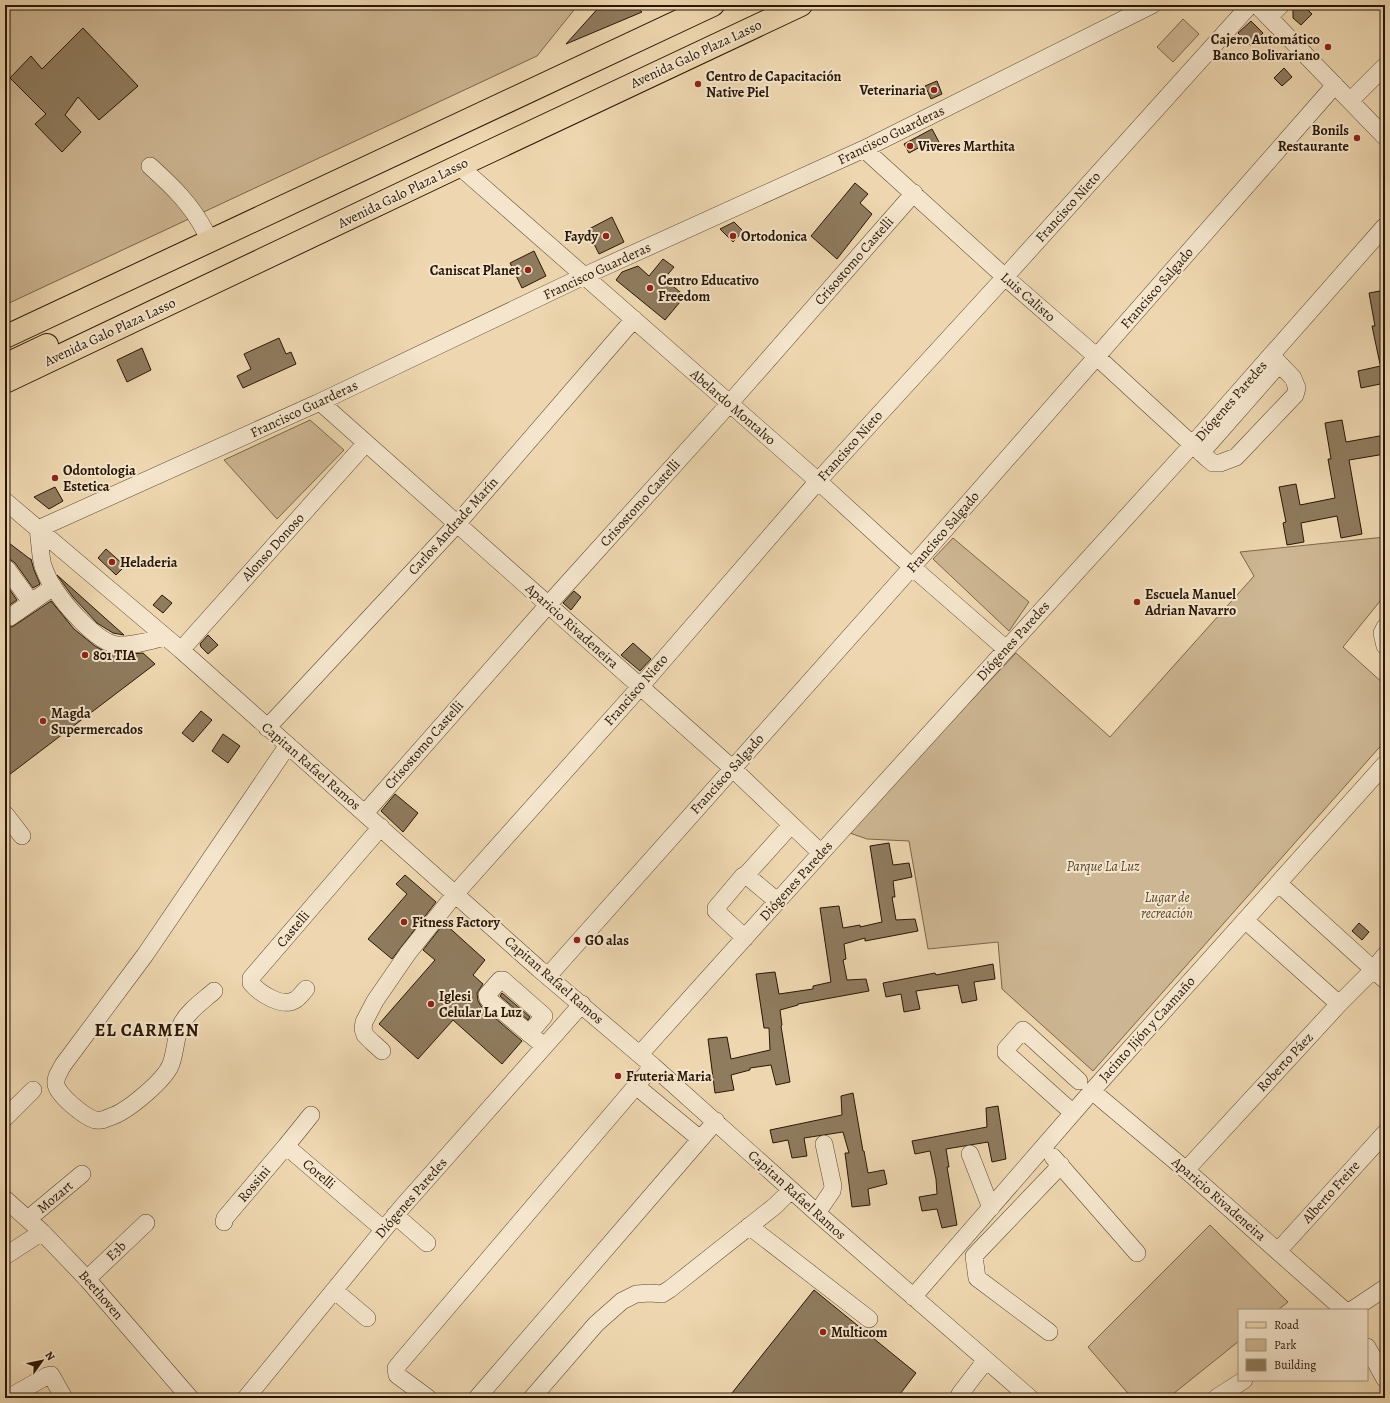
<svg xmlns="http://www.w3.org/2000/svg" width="1390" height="1403" font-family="Alegreya,serif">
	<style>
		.green { fill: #cdb693; stroke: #7b664c }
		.building { fill: #8f7b5e; stroke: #291706 }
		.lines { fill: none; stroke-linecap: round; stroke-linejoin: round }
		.minor-casing { stroke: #5a4730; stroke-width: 18 }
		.major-casing { stroke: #291706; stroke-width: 24 }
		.minor { stroke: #f4e5cc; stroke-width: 17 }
		.major { stroke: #eed7b0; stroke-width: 22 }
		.poi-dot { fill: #8f2418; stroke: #f4e5cc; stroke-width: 1.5 }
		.labels { text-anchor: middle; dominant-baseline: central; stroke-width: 4; stroke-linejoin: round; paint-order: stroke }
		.poi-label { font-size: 14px; font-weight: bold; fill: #291706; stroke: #f4e5cc; text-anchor: start }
		.street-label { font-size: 14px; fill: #291706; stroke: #f4e5cc }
		.park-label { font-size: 14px; font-style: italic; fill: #5a4730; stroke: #f4e5cc }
		.district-label { font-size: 18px; font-weight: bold; letter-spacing: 1px; fill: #291706; stroke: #f4e5cc }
	</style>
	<rect width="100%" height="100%" fill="#eed7b0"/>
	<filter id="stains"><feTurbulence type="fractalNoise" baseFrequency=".005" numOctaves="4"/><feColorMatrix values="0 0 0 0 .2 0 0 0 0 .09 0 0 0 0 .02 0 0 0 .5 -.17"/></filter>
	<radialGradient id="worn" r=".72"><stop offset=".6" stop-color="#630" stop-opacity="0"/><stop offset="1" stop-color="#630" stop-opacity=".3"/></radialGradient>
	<path class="green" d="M 5,5 L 578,5 L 537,56 L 5,305 Z
		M 1183,19 L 1199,34 L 1173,62 L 1157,47 Z
		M 310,420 L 344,450 L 277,519 L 224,460 Z
		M 1385,537 L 1385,595 L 1343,647 L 1385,685 L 1385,741 L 1093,1071 L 1002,989 L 998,942 L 928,949 L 909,841 L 867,839 L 847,832 L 1016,653 L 1110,737 L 1254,576 L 1240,552 Z
		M 953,538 L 1029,602 L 1009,631 L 933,559 Z
		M 1210,1225 L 1288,1302 L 1278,1310 L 1239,1310 L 1239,1341 L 1168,1398 L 1132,1398 L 1088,1347 Z"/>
	<path class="building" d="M 601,5 L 634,5 L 642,12 L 566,44 Z
		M 1297,5 L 1303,5 L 1312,14 L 1301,25 L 1293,18 L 1293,9 Z
		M 1251,21 L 1263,33 L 1251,46 L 1238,33 Z
		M 83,28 L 138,86 L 99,120 L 78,97 L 65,115 L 81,132 L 62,152 L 35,124 L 46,114 L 10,78 L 31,56 L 42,69 Z
		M 1284,68 L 1292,77 L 1282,86 L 1274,78 Z
		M 937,81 L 942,94 L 931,99 L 925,86 Z
		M 932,129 L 939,142 L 927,149 L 924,145 L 909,153 L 904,144 Z
		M 855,183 L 868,194 L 860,203 L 872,214 L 837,259 L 811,236 Z
		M 612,217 L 624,242 L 599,254 L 587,230 Z
		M 734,222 L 743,231 L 733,242 L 720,229 Z
		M 534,251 L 546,276 L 522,288 L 510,263 Z
		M 663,259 L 674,267 L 664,279 L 685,296 L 665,320 L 616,280 L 622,272 L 638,266 L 649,276 Z
		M 1385,290 L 1385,363 L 1380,364 L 1372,326 L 1375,326 L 1369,293 Z
		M 279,338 L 286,354 L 291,352 L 296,364 L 243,388 L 237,376 L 251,369 L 244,354 Z
		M 142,348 L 151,370 L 127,382 L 117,360 Z
		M 1385,365 L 1385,383 L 1361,388 L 1358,371 Z
		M 1342,420 L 1346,442 L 1385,435 L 1385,454 L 1349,460 L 1362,534 L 1341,538 L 1337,516 L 1301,523 L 1304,542 L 1287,545 L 1283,523 L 1286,522 L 1279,487 L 1296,484 L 1300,505 L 1335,498 L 1328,459 L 1331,459 L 1325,423 Z
		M 55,487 L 63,501 L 49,509 L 34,497 Z
		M 5,540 L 30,559 L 31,559 L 34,570 L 40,584 L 33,588 L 15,563 L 11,560 L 5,559 Z
		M 106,549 L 125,566 L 116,575 L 98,558 Z
		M 57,575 L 124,635 L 113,633 L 97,623 L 73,597 Z
		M 5,583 L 17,600 L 8,606 L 5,606 Z
		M 574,591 L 581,597 L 571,610 L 563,603 Z
		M 162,595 L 172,603 L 163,613 L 153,605 Z
		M 51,601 L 74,629 L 95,646 L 106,652 L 117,655 L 143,653 L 155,664 L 5,778 L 5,626 L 12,627 Z
		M 208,635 L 218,645 L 208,654 L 201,647 L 200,644 Z
		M 633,643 L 651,659 L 640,671 L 621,655 Z
		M 201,711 L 212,720 L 193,742 L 182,733 Z
		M 223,734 L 240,746 L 228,763 L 212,751 Z
		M 395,794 L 418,813 L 403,832 L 381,811 Z
		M 889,843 L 893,865 L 909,863 L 912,877 L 893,881 L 895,897 L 892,897 L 896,920 L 915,919 L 918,931 L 865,941 L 865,938 L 844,944 L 846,959 L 843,960 L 847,980 L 866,979 L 869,991 L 798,1004 L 798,1005 L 780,1010 L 782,1025 L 781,1026 L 790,1082 L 776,1085 L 771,1065 L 750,1068 L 750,1070 L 731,1075 L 734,1090 L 715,1093 L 708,1039 L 727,1037 L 731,1059 L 770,1050 L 769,1028 L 764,1028 L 756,974 L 775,972 L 779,994 L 813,989 L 813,986 L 831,982 L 820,908 L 839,906 L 843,928 L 860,925 L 860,927 L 882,922 L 870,846 Z
		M 405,875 L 436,902 L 392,959 L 368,939 L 407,894 L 396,884 Z
		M 444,923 L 485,960 L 473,975 L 483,984 L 477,993 L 478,1001 L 481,1006 L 522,1041 L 502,1064 L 453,1020 L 418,1059 L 379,1024 L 435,960 L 423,950 Z
		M 1359,923 L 1369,932 L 1362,940 L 1352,931 Z
		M 993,964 L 995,979 L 974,982 L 977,1000 L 962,1003 L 958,985 L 916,991 L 920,1009 L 904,1012 L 901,994 L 886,997 L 883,983 L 935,973 L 936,975 Z
		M 502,993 L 530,1017 L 528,1020 L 500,996 Z
		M 853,1093 L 863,1151 L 864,1151 L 868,1173 L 884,1170 L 887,1184 L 868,1189 L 870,1205 L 852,1207 L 845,1153 L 849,1153 L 843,1132 L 804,1138 L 807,1156 L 792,1158 L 788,1140 L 773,1143 L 770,1130 L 842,1115 L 841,1096 Z
		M 998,1106 L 1006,1159 L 992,1162 L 988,1142 L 946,1149 L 949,1167 L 947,1167 L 957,1225 L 942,1228 L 937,1209 L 922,1211 L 919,1197 L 937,1194 L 936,1179 L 930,1151 L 915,1154 L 912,1141 L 987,1127 L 986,1108 Z
		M 814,1290 L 916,1373 L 897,1398 L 728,1398 Z"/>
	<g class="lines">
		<g class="minor-casing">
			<path id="minor" d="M 1257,5 L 1385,137
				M 1269,17 L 1281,5
				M 1350,101 L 1385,66
				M 864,149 L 1005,277 L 1097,357 L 1208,459 L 1213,463 L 1220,463 L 1236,457 L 1295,395 L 1297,388 L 1293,378 L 1271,355
				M 150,166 C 172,186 191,204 205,231
				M 459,166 L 818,481 L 912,567 L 1006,649
				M 320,402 L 732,768 L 821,853
				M 1201,453 L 1279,364
				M 5,501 L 181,650 L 539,969 L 653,1066 L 817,1213 L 1030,1398
				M 7,569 L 31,602
				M 5,616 L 10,617 L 53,587
				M 1385,627 L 1382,633 L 1385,646
				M 165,637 C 149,641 133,646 117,645 C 96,642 65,605 54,588 C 49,582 46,574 43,566 C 40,555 40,541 38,529 L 320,402 L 584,276 L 864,149 L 1152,5
				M 181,650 L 366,443
				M 267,728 L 457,524 L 634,319
				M 365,813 L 548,605 L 730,403 L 914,193
				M 5,814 L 22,836
				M 746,875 L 791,825
				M 1278,883 L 1385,980
				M 1245,920 L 1339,1004
				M 745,938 L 716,911 L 716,908 L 743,876 L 746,875 L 777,901
				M 548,976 L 912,567 L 1335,85
				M 306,989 C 303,992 299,998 295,1000 C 282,1008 259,993 251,983 L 251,978 L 381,827
				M 214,991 C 204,1000 189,1010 182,1023 C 175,1035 176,1051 171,1064 C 165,1080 127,1112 110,1117 C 106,1119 100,1121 95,1120 C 85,1117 57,1095 56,1084 C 55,1077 60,1071 63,1065 L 145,955 L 288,745
				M 529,1034 L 544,1016 L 503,980 L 500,980 L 487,995 L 488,999 L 544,1046
				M 382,1051 L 372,1042 L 365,1035 L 363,1029 L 364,1022 L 375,1001 L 408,953 L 456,893 L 640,687 L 818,481 L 1005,277 L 1250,5
				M 640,1054 L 821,853 L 1192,445 L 1385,226
				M 636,1086 L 700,1139
				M 1092,1091 L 1186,1170 L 1344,1310
				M 1073,1113 L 1006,1053 L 1006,1049 L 1023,1030 L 1079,1081
				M 311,1115 L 286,1146 L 383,1229
				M 5,1118 L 33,1090
				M 970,1154 L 991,1208
				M 1053,1157 L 1137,1253
				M 1186,1170 L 1339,1004 L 1373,970 L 1385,955
				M 5,1199 L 42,1232 L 87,1279 L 190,1398
				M 817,1213 L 832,1191 L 833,1186 L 824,1144
				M 395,1215 L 427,1243
				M 28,1219 L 82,1174
				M 224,1222 L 225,1218 L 286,1146
				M 749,1226 L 869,1319
				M 1278,1251 L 1385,1133
				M 5,1256 L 42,1232
				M 87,1279 L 146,1223
				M 334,1290 L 367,1318
				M 913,1297 L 1092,1091 L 1385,764
				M 1352,1310 L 1385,1288
				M 1049,1332 L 977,1278 L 974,1256 L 1061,1165
				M 1367,1347 L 1385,1379
				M 8,1398 L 47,1376 L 51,1375 L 64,1398
				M 246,1398 L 403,1206 L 582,1004
				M 428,1398 L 397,1375 L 396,1368 L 400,1363 L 653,1066
				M 477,1398 L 716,1121
				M 532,1398 L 596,1324 L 622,1301 L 636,1294 L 650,1293 L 662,1294 L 670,1289 L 775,1206 L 791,1190
				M 959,1398 L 960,1394 L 986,1360
				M 1216,1398 L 1244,1380"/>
		</g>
		<g class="major-casing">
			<path id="major" d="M 5,337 L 713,5
				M 5,365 L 47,345
				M 5,382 L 459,166 L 801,5"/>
		</g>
		<use href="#minor" class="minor"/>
		<use href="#major" class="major"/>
	</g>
	<g class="poi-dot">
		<circle cx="1328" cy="47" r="4"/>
		<circle cx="698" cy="84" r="4"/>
		<circle cx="934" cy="90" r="4"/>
		<circle cx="1357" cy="138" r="4"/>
		<circle cx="910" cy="146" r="4"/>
		<circle cx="606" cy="236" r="4"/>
		<circle cx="733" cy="236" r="4"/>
		<circle cx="528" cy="270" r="4"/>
		<circle cx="650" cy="288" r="4"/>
		<circle cx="55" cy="478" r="4"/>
		<circle cx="112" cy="562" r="4"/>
		<circle cx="1137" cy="602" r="4"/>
		<circle cx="85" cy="655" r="4"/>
		<circle cx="43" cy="721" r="4"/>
		<circle cx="404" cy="922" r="4"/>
		<circle cx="577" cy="940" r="4"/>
		<circle cx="431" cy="1004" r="4"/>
		<circle cx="618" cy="1076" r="4"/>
		<circle cx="823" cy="1332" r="4"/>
	</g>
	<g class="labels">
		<g class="poi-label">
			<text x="1320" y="39" text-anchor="end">Cajero Automático<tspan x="1320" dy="16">Banco Bolivariano</tspan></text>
			<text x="706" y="76">Centro de Capacitación<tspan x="706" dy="16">Native Piel</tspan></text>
			<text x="926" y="90" text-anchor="end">Veterinaria</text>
			<text x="1349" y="130" text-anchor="end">Bonils<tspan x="1349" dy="16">Restaurante</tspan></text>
			<text x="918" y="146">Viveres Marthita</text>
			<text x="598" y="236" text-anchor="end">Faydy</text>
			<text x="741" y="236">Ortodonica</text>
			<text x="520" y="270" text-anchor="end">Caniscat Planet</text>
			<text x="658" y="280">Centro Educativo<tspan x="658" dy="16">Freedom</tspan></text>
			<text x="63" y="470">Odontologia<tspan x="63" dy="16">Estetica</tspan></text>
			<text x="120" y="562">Heladeria</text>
			<text x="1145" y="594">Escuela Manuel<tspan x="1145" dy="16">Adrian Navarro</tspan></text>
			<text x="93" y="655">801 TIA</text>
			<text x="51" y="713">Magda<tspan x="51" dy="16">Supermercados</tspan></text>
			<text x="412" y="922">Fitness Factory</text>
			<text x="585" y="940">GO alas</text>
			<text x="439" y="996">Iglesi<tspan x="439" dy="16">Celular La Luz</tspan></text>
			<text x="626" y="1076">Fruteria Maria</text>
			<text x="831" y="1332">Multicom</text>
		</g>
		<g class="street-label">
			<text transform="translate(696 54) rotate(-25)">Avenida Galo Plaza Lasso</text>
			<text transform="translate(891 135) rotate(-26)">Francisco Guarderas</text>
			<text transform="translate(403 193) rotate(-26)">Avenida Galo Plaza Lasso</text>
			<text transform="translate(1068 207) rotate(-48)">Francisco Nieto</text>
			<text transform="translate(854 261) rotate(-49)">Crisostomo Castelli</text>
			<text transform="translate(597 271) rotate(-25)">Francisco Guarderas</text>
			<text transform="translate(1157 288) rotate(-49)">Francisco Salgado</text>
			<text transform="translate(1028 297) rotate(41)">Luis Calisto</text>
			<text transform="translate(110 332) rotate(-25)">Avenida Galo Plaza Lasso</text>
			<text transform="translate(1231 401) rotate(-49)">Diógenes Paredes</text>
			<text transform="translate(733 407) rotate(41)">Abelardo Montalvo</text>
			<text transform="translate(304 409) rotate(-25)">Francisco Guarderas</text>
			<text transform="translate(850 446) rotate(-48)">Francisco Nieto</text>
			<text transform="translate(640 503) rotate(-48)">Crisostomo Castelli</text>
			<text transform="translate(453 526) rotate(-48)">Carlos Andrade Marín</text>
			<text transform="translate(943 532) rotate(-49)">Francisco Salgado</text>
			<text transform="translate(273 547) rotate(-48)">Alonso Donoso</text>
			<text transform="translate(572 626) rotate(42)">Aparicio Rivadeneira</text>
			<text transform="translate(1013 641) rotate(-48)">Diógenes Paredes</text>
			<text transform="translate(636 690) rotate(-49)">Francisco Nieto</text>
			<text transform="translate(424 745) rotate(-49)">Crisostomo Castelli</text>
			<text transform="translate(311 766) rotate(41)">Capitan Rafael Ramos</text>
			<text transform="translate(727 774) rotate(-48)">Francisco Salgado</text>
			<text transform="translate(796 881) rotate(-48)">Diógenes Paredes</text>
			<text transform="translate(293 929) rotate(-50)">Castelli</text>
			<text transform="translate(554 980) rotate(41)">Capitan Rafael Ramos</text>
			<text transform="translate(1147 1029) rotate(-48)">Jacinto Jijón y Caamaño</text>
			<text transform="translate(1285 1062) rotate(-47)">Roberto Páez</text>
			<text transform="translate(319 1174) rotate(40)">Corelli</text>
			<text transform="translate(254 1184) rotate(-50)">Rossini</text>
			<text transform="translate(1331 1192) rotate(-48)">Alberto Freire</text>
			<text transform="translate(797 1195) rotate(42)">Capitan Rafael Ramos</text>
			<text transform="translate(55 1197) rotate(-40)">Mozart</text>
			<text transform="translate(411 1198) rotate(-49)">Diógenes Paredes</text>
			<text transform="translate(1219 1199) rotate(41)">Aparicio Rivadeneira</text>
			<text transform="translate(116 1251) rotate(-44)">E3b</text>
			<text transform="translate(101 1295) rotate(49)">Beethoven</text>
		</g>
		<g class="park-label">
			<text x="1103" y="866">Parque La Luz</text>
			<text x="1167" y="897">Lugar de<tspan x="1167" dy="16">recreación</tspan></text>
		</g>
		<g class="district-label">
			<text x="147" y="1030">EL CARMEN</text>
		</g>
	</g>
	<rect width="1390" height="1403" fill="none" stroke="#eed7b0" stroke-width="20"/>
	<rect x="6" y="6" width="1378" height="1391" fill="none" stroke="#291706" stroke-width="2"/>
	<rect x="10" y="10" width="1370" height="1383" fill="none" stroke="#291706"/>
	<rect x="1238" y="1309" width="130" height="72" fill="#f4e5cc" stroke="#a3937d"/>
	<rect x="1246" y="1322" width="20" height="6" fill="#eed7b0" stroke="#a3937d"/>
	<text x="1274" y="1329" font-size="12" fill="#291706">Road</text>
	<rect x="1246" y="1339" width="20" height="12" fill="#cdb693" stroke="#a3937d"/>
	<text x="1274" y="1349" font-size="12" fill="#291706">Park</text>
	<rect x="1246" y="1359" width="20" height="12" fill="#8f7b5e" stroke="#a3937d"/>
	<text x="1274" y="1369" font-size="12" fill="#291706">Building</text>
	<g transform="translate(42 1361) rotate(57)" stroke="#f4e5cc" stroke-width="3" paint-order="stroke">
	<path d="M0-3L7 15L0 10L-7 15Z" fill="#291706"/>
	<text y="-6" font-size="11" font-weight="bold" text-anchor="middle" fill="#291706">N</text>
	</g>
	<rect width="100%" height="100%" filter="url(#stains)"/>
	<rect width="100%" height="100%" fill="url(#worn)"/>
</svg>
